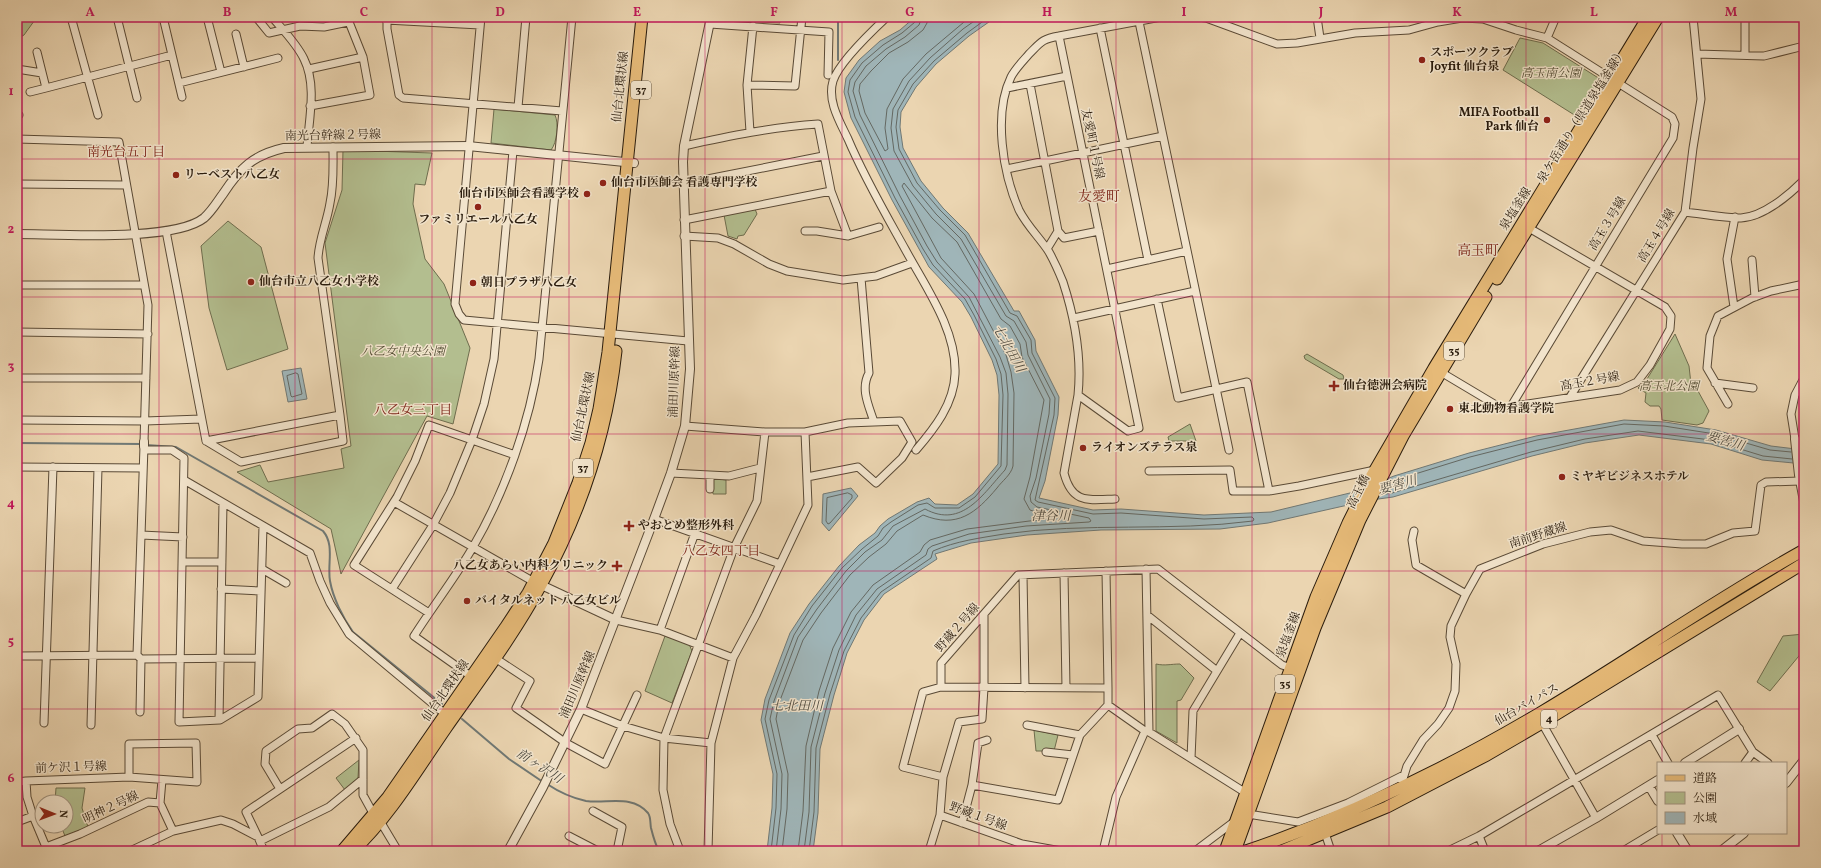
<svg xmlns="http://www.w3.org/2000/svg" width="1821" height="868" font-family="Vollkorn,'Noto Serif JP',serif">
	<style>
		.green { fill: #b3be8f; stroke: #6e6d4e }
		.water { fill: #9fb5b8; stroke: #707874 }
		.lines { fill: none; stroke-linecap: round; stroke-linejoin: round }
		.shore { stroke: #646862; stroke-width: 1 }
		.stream { stroke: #707874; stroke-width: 2 }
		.minor-casing { stroke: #5a4a36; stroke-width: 9 }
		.tertiary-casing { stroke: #5a4a36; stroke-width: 10 }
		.primary-casing { stroke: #2a1c0d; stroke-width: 13 }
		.trunk-casing { stroke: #2a1c0d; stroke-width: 13 }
		.minor { stroke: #f2e4cc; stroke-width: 7 }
		.tertiary { stroke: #f2e4cc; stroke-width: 8 }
		.primary { stroke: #e6ba78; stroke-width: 11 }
		.trunk { stroke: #e6ba78; stroke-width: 11 }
		.grid { fill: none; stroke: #c2185b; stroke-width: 1; stroke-opacity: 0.55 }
		.poi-dot { fill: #8f2418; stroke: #f2e4cc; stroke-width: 1.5 }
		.labels { text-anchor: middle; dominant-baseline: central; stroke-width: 3; stroke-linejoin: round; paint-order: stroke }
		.shield { fill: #f2e4cc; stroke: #665846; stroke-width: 1 }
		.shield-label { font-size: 11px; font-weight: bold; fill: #2a1c0d }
		.poi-label { font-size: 12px; font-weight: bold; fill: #2a1c0d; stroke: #f2e4cc; text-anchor: start }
		.park-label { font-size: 12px; font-style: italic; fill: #534d34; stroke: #f2e4cc }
		.street-label { font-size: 12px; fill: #2a1c0d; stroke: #f2e4cc }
		.neighbourhood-label { font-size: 13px; fill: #7a1f14; stroke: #f2e4cc }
		.water-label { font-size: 13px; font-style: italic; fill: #4d4a40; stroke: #f2e4cc }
		.quarter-label { font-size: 14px; fill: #7a1f14; stroke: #f2e4cc }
		.neatline { fill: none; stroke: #c2185b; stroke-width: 1.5 }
		.grid-label { font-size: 13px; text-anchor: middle; font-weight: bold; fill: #c2185b }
	</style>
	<rect width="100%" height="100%" fill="#ebd5b1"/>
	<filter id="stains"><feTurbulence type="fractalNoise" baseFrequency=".005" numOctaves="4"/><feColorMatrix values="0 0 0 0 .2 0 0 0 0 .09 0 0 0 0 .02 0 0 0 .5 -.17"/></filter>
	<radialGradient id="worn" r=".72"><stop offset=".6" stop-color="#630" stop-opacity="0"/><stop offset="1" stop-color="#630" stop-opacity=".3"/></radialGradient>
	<path class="green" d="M 17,17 L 37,17 L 24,35 L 17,39 Z
		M 720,17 L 780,17 L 780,23 L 723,20 Z
		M 1520,38 L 1543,43 L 1600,79 L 1576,116 L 1503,70 Z
		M 494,109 L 555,115 C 559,123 557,143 551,150 L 491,143 Z
		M 343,150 L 432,153 L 425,185 L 415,184 L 413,204 L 425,259 L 444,284 L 470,348 L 453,424 L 427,416 L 341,574 L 331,529 L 237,472 L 260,465 L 268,482 L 344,468 L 341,449 L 351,446 L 325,243 L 342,190 Z
		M 755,209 L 757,214 L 744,235 L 738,236 L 737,239 L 728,236 L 724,215 Z
		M 228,221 L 261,247 L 288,349 L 227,370 L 209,308 L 201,246 Z
		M 1675,334 L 1689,366 L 1691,384 L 1698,391 L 1709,411 L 1703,423 L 1697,425 L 1662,420 L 1661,409 L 1659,406 L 1650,406 L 1645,402 L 1646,393 L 1638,388 L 1647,379 Z
		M 1307,354 L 1343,375 L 1344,379 L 1339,379 L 1305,359 L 1304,356 Z
		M 1190,424 L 1196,441 L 1169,441 L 1168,437 Z
		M 712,478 L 726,480 L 726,494 L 713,494 Z
		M 1804,634 L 1804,652 L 1803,651 L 1770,691 L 1757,682 L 1783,636 Z
		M 665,636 L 689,644 L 692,651 L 672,703 L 645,691 Z
		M 1156,664 C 1165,666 1171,664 1180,664 L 1194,678 L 1181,700 L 1177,701 L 1177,743 L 1156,731 Z
		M 1034,730 L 1058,735 L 1054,751 L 1036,751 Z
		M 359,760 L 358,778 L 345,790 L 336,778 Z
		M 56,788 L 85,788 L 82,808 L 88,827 L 65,836 L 61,826 L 66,826 L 66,802 L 55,802 Z"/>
	<path class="water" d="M 915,17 L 996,17 L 969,36 L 936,64 L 916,87 L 901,112 L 900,127 L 903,148 L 921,181 L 943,208 L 968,233 L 1014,311 L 1019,311 L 1035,340 L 1036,351 L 1059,397 L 1058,415 L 1045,481 L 1039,498 L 1093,510 L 1121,509 L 1204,515 L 1271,512 L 1354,492 L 1394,476 L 1469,453 L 1536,436 L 1624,420 L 1665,422 L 1716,430 L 1771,446 L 1804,450 L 1804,464 L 1762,460 L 1711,444 L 1639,435 L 1585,443 L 1532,456 L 1393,497 L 1349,503 L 1348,505 L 1268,523 L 1220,529 L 1101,530 L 1027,535 L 971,543 L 935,554 L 937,559 L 884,594 L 864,620 L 847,653 L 834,695 L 820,749 L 818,813 L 813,851 L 767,851 L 772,808 L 773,774 L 761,720 L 765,699 L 790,633 L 809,604 L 839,566 L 859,545 L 875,533 L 880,526 L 888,519 L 917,502 L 929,498 L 935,504 L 957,505 L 973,494 L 998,464 L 999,395 L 997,375 L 992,360 L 971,317 L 962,302 L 929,267 L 892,200 L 851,118 L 844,92 L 846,78 L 859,60 L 880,41 L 900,30 Z
		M 301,368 L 307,399 L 288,402 L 282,371 Z
		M 851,488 L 858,496 L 829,531 L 822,523 L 823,494 Z"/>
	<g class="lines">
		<path class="shore" d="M 928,17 L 927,23 L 923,30 L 908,42 L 889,53 L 871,71 L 860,84 L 859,91 L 865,113 L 885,151 L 888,149 L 885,128 L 887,109 L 903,79 L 926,54 L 970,17
			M 296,373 L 298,374 L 302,394 L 292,397 L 291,396 L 287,376 Z
			M 1386,483 L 1470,457 L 1537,440 L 1624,424 L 1664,426 L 1715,434 L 1770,450 L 1791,452
			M 848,493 L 852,495 L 852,498 L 830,523 L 828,524 L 826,521 L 827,498 Z
			M 1380,495 L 1392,493 L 1531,452 L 1585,439 L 1638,431 L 1711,440 L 1763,456 L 1792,459
			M 771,851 L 776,808 L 777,774 L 765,719 L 769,700 L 794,635 L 812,606 L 842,568 L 862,549 L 878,536 L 883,528 L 891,522 L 918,505 L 927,503 L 935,508 L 959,508 L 975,497 L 1001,466 L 1003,395 L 1001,374 L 996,359 L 974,315 L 965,299 L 933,265 L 923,249 L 895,198 L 855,117 L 848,92 L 850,80 L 862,63 L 883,45 L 902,33 L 915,22 L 917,17
			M 776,851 L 781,809 L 782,774 L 770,719 L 774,701 L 798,637 L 817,609 L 846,571 L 865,552 L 882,540 L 893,526 L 925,509 C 962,529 983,494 1005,470 L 1007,465 L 1008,394 L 1006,373 L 1000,357 L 969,297 L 937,262 L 927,246 L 900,196 L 860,115 L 853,91 L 855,82 L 866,66 L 886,49 L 905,37 L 919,25 L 922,17
			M 782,851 L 787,809 L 788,774 L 776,719 L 779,703 L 803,640 L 821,613 L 850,575 L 869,557 L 886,544 L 897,531 L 923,515 C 957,529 976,513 997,488 C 1002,481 1011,475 1013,466 L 1014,393 L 1011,372 L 1006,355 L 974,294 L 941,258 L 902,186 L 904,183 L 932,218 L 957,242 L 1001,319 L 1010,326 L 1020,344 L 1022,357 L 1044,400 L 1030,477 L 1024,499 L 1030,510 L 1045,515 L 1047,517 L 1045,519 L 967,529 L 930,540 L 924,545 L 920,552 L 873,585 L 851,612 L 833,648 L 819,691 L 806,746 L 803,811 L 798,851
			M 804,851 L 809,812 L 811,747 L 825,693 L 839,650 L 856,615 L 877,589 L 926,555 L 928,549 L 932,546 L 969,534 L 1026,526 L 1089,522 L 1091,521 L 1089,518 L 1037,507 L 1031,502 L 1030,496 L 1036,478 L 1049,414 L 1050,399 L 1028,355 L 1026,342 L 1014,321 L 1006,316 L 961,239 L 936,214 L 913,186 L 894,151 L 891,128 L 893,109 L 909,81 L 930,58 L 963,29 L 980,17
			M 809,851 L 814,812 L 816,748 L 830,694 L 844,651 L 861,618 L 881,592 L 931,558 L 933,551 C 956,541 980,538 1004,534 C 1087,522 1170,532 1253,521 L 1254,519 L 1252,517 L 1204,519 L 1121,513 L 1093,514 L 1038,502 L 1035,500 L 1054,415 L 1055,398 L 1032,353 L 1031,340 L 1017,316 L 1010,313 L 965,235 L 940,210 L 917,183 L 899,149 L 896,127 L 898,110 L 913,84 L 934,61 L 967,33 L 989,17"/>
		<path class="stream" d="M 838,17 L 838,60
			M 17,443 L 142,444
			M 146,445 L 176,447 L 323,531 C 335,545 327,564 330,581 C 333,598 343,618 353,632 L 442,704
			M 462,719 L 509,759 L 543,782
			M 547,784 C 559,792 572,798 586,801 C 607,804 632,794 648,813 C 651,817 650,823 651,828 C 653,836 655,844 659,851"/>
		<g class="minor-casing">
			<path id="minor" d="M 71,17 L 98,115
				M 117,17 L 137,98
				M 163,17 L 182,97
				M 207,17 L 221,72
				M 256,17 L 269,33 L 300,26 L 324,27 L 348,22
				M 272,17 C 283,30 297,44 304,59 C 317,85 309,119 307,147
				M 387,17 L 387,29 L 399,95 L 403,98 L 562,111
				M 481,17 L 455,304 L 459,314 L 464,320 L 688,341
				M 887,17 C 872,31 839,62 833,81 C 827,101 840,122 848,139 C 864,177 885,213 905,249 C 925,286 957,330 955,374 C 954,404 934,429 916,450
				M 1138,17 L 1229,450
				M 1198,17 L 1206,18 L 1277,44 L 1297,43 L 1355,33 L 1409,30 L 1438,22 L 1462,18 L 1483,19 L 1516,30 L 1547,38 L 1672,117 L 1675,124 L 1673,138 L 1510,408
				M 1317,17 L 1320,38
				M 386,20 L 480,25
				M 710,24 L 829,32 L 828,75
				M 753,26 L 747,85 L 795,86 L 802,17
				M 1100,28 L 1148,260
				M 236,34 L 244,67
				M 1059,36 C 1042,39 1041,42 1029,54 C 1023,61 1015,69 1011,77 C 993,114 1003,174 1019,210 C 1027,226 1040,238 1049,252 C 1054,261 1059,272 1063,282 C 1075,319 1082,356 1078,395 L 1128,431 L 1139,428 L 1059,36 L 1161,17
				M 1547,38 L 1556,17
				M 1697,54 L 1764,56 L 1804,46
				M 1745,55 L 1745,17
				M 17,69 L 42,73
				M 309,69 L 363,57
				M 179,83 L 278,58
				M 1030,84 L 1058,231 L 1064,238 L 1099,231
				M 747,85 L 750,132
				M 46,88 L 172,55
				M 1007,88 L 1067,76
				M 30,92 L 46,88 L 37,52
				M 310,106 L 370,95 L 363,57 L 347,17
				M 518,107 L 526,17
				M 17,115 L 19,115
				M 17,139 L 119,142 L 148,305 L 144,442
				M 684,146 C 729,136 773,127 818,124 L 831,191 L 848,236
				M 1007,169 L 1163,136
				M 17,184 L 126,185
				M 682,184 L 823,156
				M 1685,212 C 1703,214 1723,218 1741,218 C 1763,217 1789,195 1804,180
				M 684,220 L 831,191
				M 166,231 L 206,441 L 340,415 L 318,258 C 319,239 327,222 330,203 C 334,185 333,166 333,147
				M 805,231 L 817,231 L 848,236 L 879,227
				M 684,236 L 718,238 L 734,244 L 769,264 L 787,271 L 843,280 L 876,276 L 912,263
				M 1047,249 L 1058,231
				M 1752,260 L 1755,297
				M 1107,269 L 1187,251
				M 17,285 L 144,285
				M 1157,299 L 1178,398 L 1247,382 L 1269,491
				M 1734,307 L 1727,259 L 1735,217
				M 1074,318 L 1195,291
				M 17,332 L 148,334
				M 1439,371 L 1501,408 L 1620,390 L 1637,382 L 1650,365 L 1670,329 L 1671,316 L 1665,307 L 1529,228
				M 17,378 L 146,378
				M 1715,383 L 1753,388
				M 1078,395 L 1064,473 C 1072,504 1088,500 1115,499
				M 1570,397 L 1685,212 L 1693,148 L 1701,99 L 1693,17
				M 1728,404 L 1707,368 L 1710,336 L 1718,316 L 1752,298 L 1771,291 L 1804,284
				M 17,420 L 145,421 L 201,419
				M 685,426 L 765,432 L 805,432 L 848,423 L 874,422 C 869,406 860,389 869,373 L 861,278
				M 1795,439 L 1791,414 L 1795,395 L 1804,378
				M 206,441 L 241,462 L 343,441 L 340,415
				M 144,450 L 172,450 L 184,458 L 179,722 L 220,720 L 258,697 L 263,526
				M 17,467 L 143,468
				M 1149,471 L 1230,470 L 1233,491 L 1269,491 L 1299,486 L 1375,470
				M 671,473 L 729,476 L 760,468
				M 807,477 L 858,467 L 876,483 L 902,458 L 912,442 L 900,421 L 874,422
				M 184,480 L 310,553 L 320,581 L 330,603 L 349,634 L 445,714
				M 710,489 L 710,476
				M 394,502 L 534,582
				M 654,519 L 780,564
				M 1414,531 L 1412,540 L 1416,565 L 1466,594
				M 141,535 L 183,537
				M 182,562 L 222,562
				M 262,569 L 286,583
				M 1146,569 L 1149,732
				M 1106,571 L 1108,688
				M 1064,573 L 1066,688
				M 1023,575 L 1025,688
				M 221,589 L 261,591
				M 392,589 L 433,525 L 450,493 L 472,440 L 484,404 L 494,359 L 513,151
				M 429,613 L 354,565 L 397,497 L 415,461 L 429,425 L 515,455
				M 984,615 L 984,688 L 982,719 L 959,722 L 943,777 L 940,815 L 1022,844 L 1061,851
				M 1147,615 L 1217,671
				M 616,620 L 660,630 L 733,658
				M 660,630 L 695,533
				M 137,655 L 141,659 L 259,658
				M 17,656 L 137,655 L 144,446
				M 495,658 L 530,681 L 516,708 L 566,743 L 605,764 L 637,695
				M 472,677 L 414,636 C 433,606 455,578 473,547 C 505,492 530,422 539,359 L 572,17
				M 941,687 L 923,692 L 903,767 L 943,777
				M 581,709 L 623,726 L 664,738 L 711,743
				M 140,712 L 141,659
				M 219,720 L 223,503
				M 44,723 L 53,467
				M 1542,723 L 1596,818
				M 91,725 L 98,468
				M 1027,725 L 1080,735
				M 1652,735 L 1668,763
				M 1046,752 L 1073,755
				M 1191,758 L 1193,711 L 1240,633
				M 1745,763 L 1753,752
				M 17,782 L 26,781
				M 972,785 L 978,743 L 987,740
				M 1405,786 L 1403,779 L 1407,766 L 1423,740 L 1438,724 L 1449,708 L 1455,691 L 1456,664 L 1450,637 L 1451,626 L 1466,594 L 1480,569 L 1543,544 L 1590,532 L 1611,530 L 1643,541 L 1682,544 L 1706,544 L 1733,533 L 1755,531 L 1761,485 L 1766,482 L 1800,481
				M 280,789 L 265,764 L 266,751 L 298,729 L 312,728 L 332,714 L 345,724 L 363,750 L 363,795 L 374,815
				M 1246,793 L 1149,732 L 1145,731 L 1108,705 L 1108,688 L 941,687 L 941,663 L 1018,575 L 1158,569 L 1282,665 L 1294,669
				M 160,803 L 162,780
				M 593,811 L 622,827 L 617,851
				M 1248,814 L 1298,822 L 1348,803 L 1404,775
				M 33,816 L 27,797 L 26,781 L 129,777 L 197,782 L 196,743 L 129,744 L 129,777
				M 380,821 L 398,851
				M 17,822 L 33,816 L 46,847 L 80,834 L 148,802 L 160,803 L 173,831
				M 962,823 L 972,785 L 1058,800 L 1080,735 L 1108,705
				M 1325,833 L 1331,851
				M 569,836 L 598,851
				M 1479,836 L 1485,851
				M 258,837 L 246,812 L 356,738
				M 260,841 L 329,807 L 363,779
				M 130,851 L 173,831 L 221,820 L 233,824 L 258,837 L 264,851
				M 682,851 L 679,848 L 670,824 L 663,790 L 664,738 L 734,548 L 757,501 L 765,432
				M 708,851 L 711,743 L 733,658 L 756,615 L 808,505 L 805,432
				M 929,851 L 940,815
				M 1103,851 L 1116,797 L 1145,731
				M 1195,851 L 1235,821
				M 1448,851 L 1479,836 L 1718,695 L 1753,752 L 1768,763
				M 1623,851 L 1658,830"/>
		</g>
		<g class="tertiary-casing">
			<path id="tertiary" d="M 17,234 C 58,234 174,242 204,218 C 212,211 217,202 223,194 C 240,168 253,155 284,148 L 468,146 L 634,163
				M 1795,439 L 1799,475 L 1804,501
				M 144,446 L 144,442
				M 537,583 L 616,620
				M 1685,763 L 1739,729
				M 1786,783 L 1804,760
				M 1649,786 L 1658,801
				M 1677,833 L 1688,851
				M 508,851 L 543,787 L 581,709 L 654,519 L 671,473 L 685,426 L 690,369 L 683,162 L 684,146 L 711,17
				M 1538,851 L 1596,818 L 1658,780
				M 1721,851 L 1744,833"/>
		</g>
		<g class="primary-casing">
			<path id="primary" d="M 1497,279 L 1658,17
				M 342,851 L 388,797 L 505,628 L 528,593 L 554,543 L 578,483 L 591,443 L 599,409 L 608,352 L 642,17
				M 353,851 C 390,816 417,770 446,728 C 479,681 514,635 541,585 C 581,512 607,433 616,351
				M 1225,851 L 1316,597 L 1348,523 L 1371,477 L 1434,368 L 1648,17
				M 1235,851 L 1315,628 L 1360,520 L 1403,436 L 1486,297"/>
		</g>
		<g class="trunk-casing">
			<path id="trunk" d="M 1246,851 C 1349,816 1447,768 1540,713 C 1629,660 1714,600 1804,550
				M 1281,851 L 1387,807 L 1487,755 L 1542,723 L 1804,563"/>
		</g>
		<use href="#minor" class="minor"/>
		<use href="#tertiary" class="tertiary"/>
		<use href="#primary" class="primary"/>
		<use href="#trunk" class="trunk"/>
	</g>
	<path class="grid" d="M 159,17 L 159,851M 295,17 L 295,851M 432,17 L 432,851M 569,17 L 569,851M 705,17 L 705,851M 842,17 L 842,851M 979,17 L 979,851M 1116,17 L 1116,851M 1252,17 L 1252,851M 1389,17 L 1389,851M 1526,17 L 1526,851M 1662,17 L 1662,763M 17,159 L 1804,159M 17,297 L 1804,297M 17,434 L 1804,434M 17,571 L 1804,571M 17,709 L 1804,709M 1662,833 L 1662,851"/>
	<g class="poi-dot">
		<circle cx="1422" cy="60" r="4"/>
		<circle cx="1547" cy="120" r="4"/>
		<circle cx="176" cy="175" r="4"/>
		<circle cx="603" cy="183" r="4"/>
		<circle cx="587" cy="194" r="4"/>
		<circle cx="478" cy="207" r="4"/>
		<circle cx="251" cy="282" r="4"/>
		<circle cx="473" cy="283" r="4"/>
		<path d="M1332 380h4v4h4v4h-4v4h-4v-4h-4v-4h4z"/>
		<circle cx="1450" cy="409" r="4"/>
		<circle cx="1083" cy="448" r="4"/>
		<circle cx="1562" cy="477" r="4"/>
		<path d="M627 520h4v4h4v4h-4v4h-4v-4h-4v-4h4z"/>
		<path d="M615 560h4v4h4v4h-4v4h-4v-4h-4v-4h4z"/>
		<circle cx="467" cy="601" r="4"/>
	</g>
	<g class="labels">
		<g class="shield">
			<rect x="631" y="81" width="20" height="18" rx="3"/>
			<rect x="1444" y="342" width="20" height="18" rx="3"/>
			<rect x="573" y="459" width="20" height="18" rx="3"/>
			<rect x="1275" y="675" width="20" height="18" rx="3"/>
			<rect x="1541" y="710" width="16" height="18" rx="3"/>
		</g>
		<g class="shield-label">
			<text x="641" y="90">37</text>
			<text x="1454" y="351">35</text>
			<text x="583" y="468">37</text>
			<text x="1285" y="684">35</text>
			<text x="1549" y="719">4</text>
		</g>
		<g class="poi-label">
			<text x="1430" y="53">スポーツクラブ<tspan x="1430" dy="14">Joyfit 仙台泉</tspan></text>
			<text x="1539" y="113" text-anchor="end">MIFA Football<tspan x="1539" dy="14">Park 仙台</tspan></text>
			<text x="184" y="175">リーベスト八乙女</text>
			<text x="611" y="183">仙台市医師会 看護専門学校</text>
			<text x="579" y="194" text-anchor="end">仙台市医師会看護学校</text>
			<text x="478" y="220" text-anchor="middle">ファミリエール八乙女</text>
			<text x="259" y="282">仙台市立八乙女小学校</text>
			<text x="481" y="283">朝日プラザ八乙女</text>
			<text x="1343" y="386">仙台徳洲会病院</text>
			<text x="1458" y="409">東北動物看護学院</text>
			<text x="1091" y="448">ライオンズテラス泉</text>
			<text x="1570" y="477">ミヤギビジネスホテル</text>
			<text x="638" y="526">やおとめ整形外科</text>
			<text x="608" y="566" text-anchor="end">八乙女あらい内科クリニック</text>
			<text x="475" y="601">バイタルネット 八乙女ビル</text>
		</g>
		<g class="park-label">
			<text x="1551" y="74">高玉南公園</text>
			<text x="403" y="352">八乙女中央公園</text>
			<text x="1669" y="387">高玉北公園</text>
		</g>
		<g class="street-label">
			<text transform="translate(621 87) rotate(-84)">仙台北環状線</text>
			<text transform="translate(1582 116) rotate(-58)">泉ケ岳通り（県道泉塩釜線）</text>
			<text transform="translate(333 136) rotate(-1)">南光台幹線２号線</text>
			<text transform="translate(1092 144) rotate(78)">友愛町１号線</text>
			<text transform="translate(1516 209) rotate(-58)">泉塩釜線</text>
			<text transform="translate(1608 224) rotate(-59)">高玉３号線</text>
			<text transform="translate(1657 236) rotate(-59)">高玉４号線</text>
			<text transform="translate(675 382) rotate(-88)">浦田川原幹線</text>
			<text transform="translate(1590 382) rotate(-10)">高玉２号線</text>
			<text transform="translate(584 407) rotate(-78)">仙台北環状線</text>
			<text transform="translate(1359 492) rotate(-64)">高玉橋</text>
			<text transform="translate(1538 536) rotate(-18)">南前野蔵線</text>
			<text transform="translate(958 628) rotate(-49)">野蔵２号線</text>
			<text transform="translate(1289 635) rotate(-70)">泉塩釜線</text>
			<text transform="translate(578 685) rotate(-67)">浦田川原幹線</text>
			<text transform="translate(446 691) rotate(-55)">仙台北環状線</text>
			<text transform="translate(1527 705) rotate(-30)">仙台バイパス</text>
			<text transform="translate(71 768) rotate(-2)">前ケ沢１号線</text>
			<text transform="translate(111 808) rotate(-25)">明神２号線</text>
			<text transform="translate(978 817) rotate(20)">野蔵１号線</text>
		</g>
		<g class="neighbourhood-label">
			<text x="126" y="153">南光台五丁目</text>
			<text x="413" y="411">八乙女三丁目</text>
			<text x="721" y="552">八乙女四丁目</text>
		</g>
		<g class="water-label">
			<text transform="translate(1008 349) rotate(61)">七北田川</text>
			<text transform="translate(1725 442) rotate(16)">要害川</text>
			<text transform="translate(1398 486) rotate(-16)">要害川</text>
			<text x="1051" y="517">津谷川</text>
			<text x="797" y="707">七北田川</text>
			<text transform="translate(539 767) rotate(33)">前ヶ沢川</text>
		</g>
		<g class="quarter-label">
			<text x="1099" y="197">友愛町</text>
			<text x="1478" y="251">高玉町</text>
		</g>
	</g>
	<rect width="1821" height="868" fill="none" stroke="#ebd5b1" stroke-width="44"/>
	<rect x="1657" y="762" width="130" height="72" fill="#f2e4cc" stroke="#a29480"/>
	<rect x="1665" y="775" width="20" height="6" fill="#e6ba78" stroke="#a29480"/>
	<text x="1693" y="782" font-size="12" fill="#2a1c0d">道路</text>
	<rect x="1665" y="792" width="20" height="12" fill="#b3be8f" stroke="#a29480"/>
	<text x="1693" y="802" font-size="12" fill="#2a1c0d">公園</text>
	<rect x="1665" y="812" width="20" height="12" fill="#9fb5b8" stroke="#a29480"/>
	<text x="1693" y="822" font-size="12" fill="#2a1c0d">水域</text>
	<g transform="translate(54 814) rotate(91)"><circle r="19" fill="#f2e4cc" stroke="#a29480"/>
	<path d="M0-3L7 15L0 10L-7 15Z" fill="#8f2418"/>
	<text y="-6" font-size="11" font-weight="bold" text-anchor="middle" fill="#2a1c0d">N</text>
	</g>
	<rect x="22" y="22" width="1777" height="824" class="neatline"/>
	<g class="grid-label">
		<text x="90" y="16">A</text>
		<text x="227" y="16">B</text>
		<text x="364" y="16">C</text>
		<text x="500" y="16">D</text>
		<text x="637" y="16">E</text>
		<text x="774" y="16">F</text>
		<text x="910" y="16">G</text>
		<text x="1047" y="16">H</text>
		<text x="1184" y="16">I</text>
		<text x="1321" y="16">J</text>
		<text x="1457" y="16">K</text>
		<text x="1594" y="16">L</text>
		<text x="1731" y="16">M</text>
		<text x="11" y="95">1</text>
		<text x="11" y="233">2</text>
		<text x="11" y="370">3</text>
		<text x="11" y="507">4</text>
		<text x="11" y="645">5</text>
		<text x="11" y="782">6</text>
	</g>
	<rect width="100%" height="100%" filter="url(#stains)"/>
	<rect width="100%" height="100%" fill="url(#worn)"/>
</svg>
